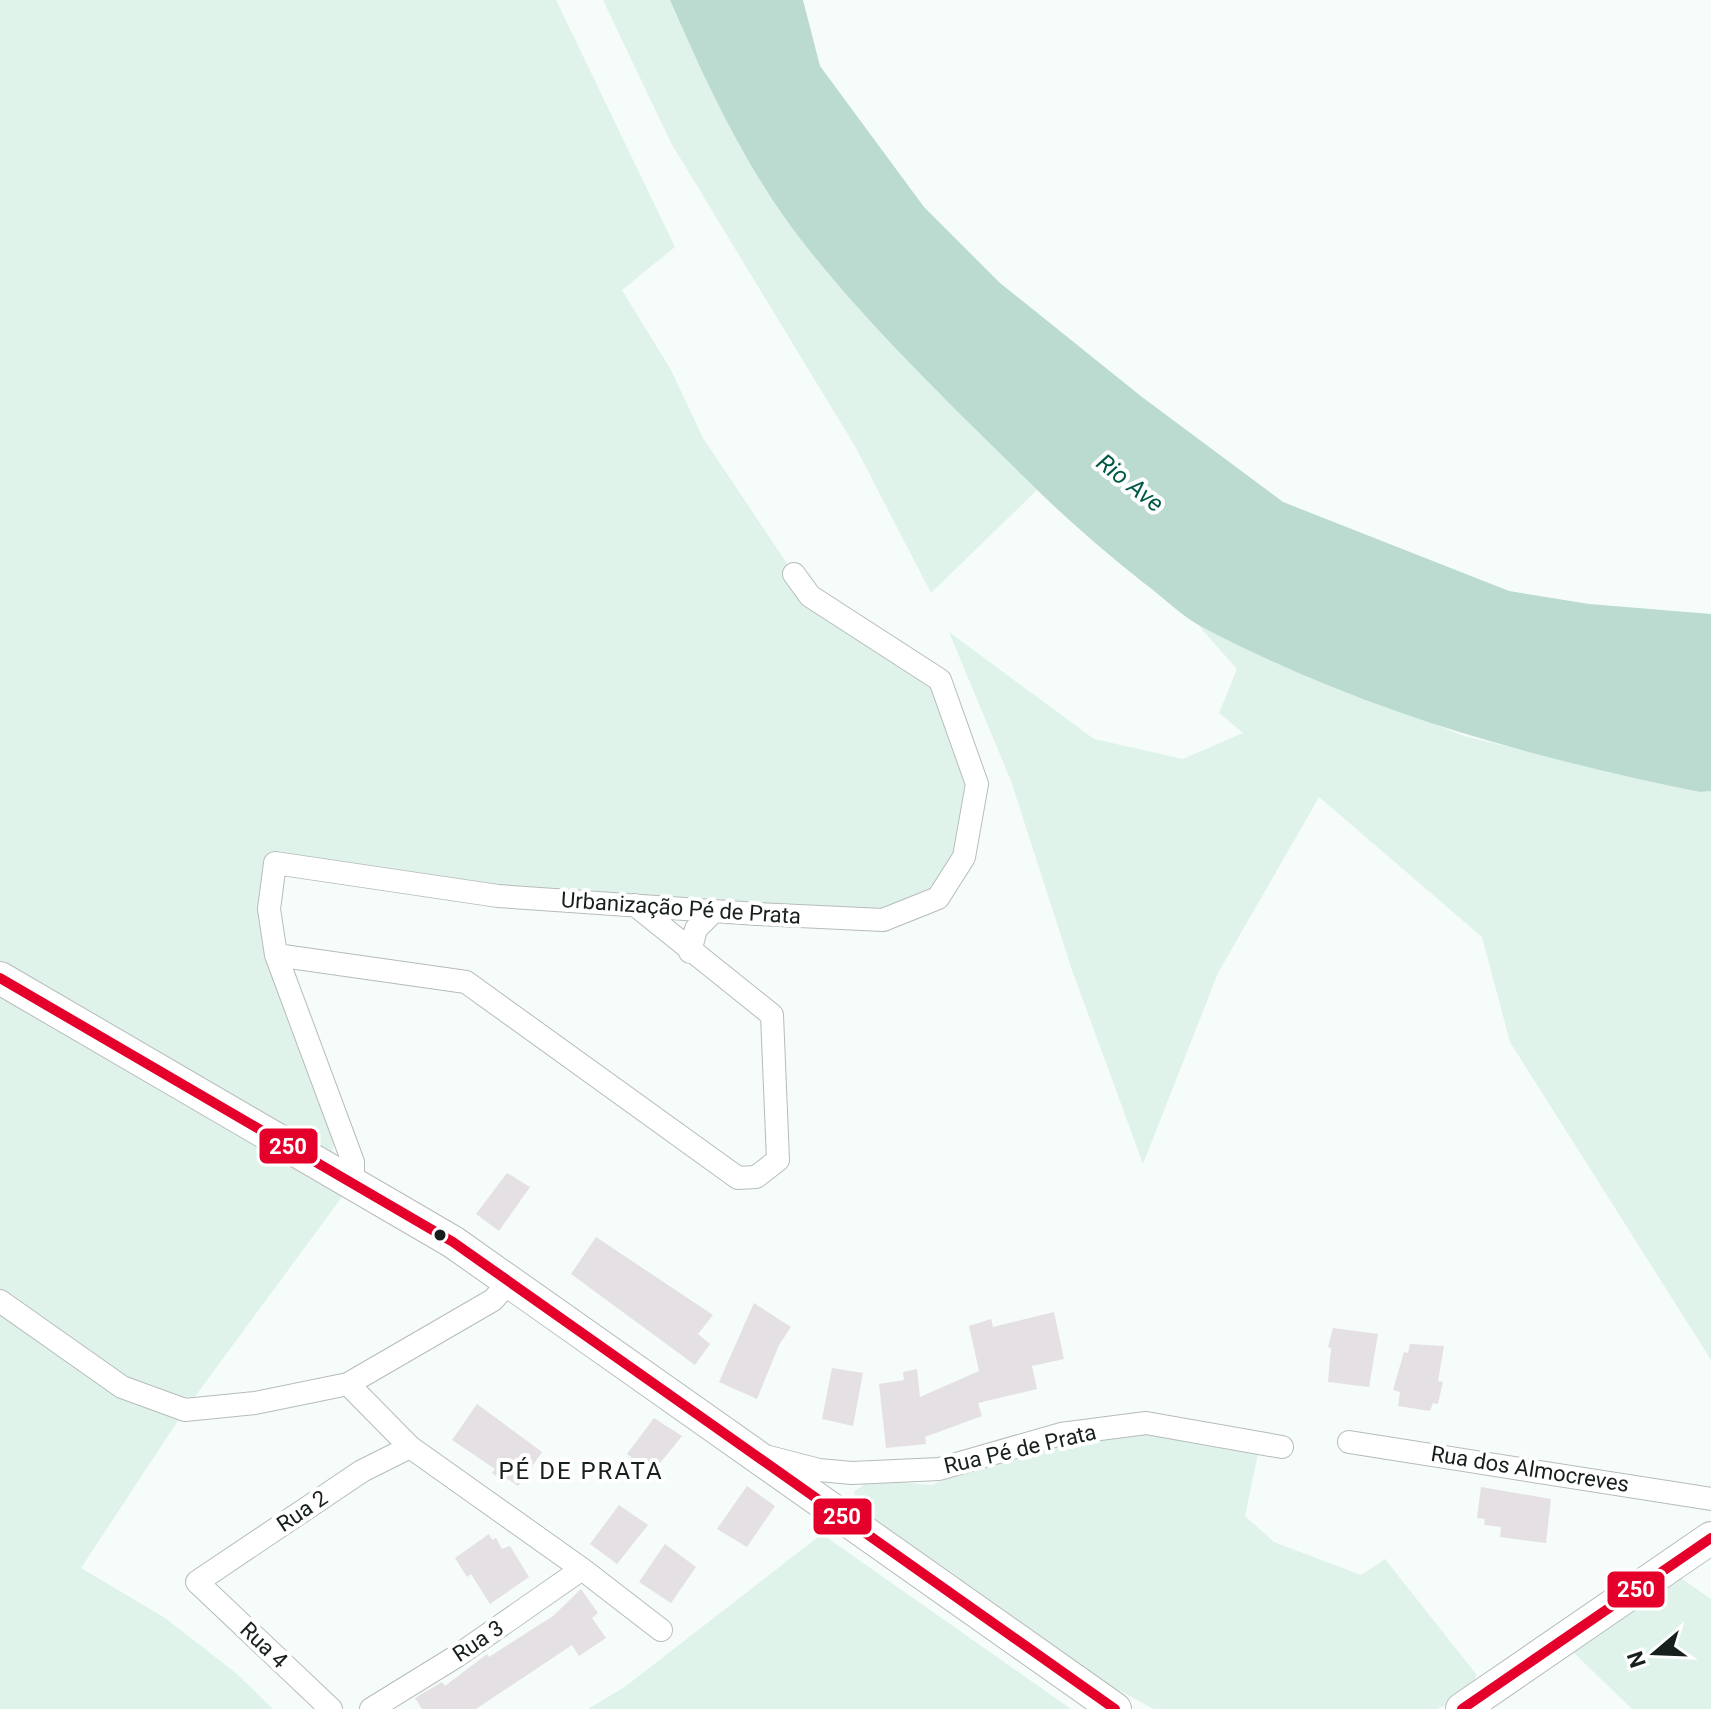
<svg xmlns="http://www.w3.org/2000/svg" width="1711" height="1709" font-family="Roboto,sans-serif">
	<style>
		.green { fill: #dff3eb }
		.water { fill: #bbdbd0 }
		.building { fill: #e4e0e4 }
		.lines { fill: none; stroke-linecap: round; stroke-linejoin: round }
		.street-casing { stroke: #b6bcba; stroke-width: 24 }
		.secondary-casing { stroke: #b6bcba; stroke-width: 34 }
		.street { stroke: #fefffe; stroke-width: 22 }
		.secondary { stroke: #fefffe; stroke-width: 32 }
		.bus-1-casing { stroke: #fff; stroke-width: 16 }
		.bus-1 { stroke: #e4002b; stroke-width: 10 }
		.bus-dot { fill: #18201d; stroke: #fff; stroke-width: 3 }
		.labels { text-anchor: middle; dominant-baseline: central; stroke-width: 8; stroke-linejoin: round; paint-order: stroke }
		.street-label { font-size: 22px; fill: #18201d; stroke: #fff }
		.water-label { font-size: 24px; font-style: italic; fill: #005945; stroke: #fff }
		.neighbourhood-label { font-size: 24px; letter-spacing: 2px; fill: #18201d; stroke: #fff }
		.line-badge { stroke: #fff; stroke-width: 3 }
		.badge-label { font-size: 22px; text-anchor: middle; font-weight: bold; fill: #fff }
	</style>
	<rect width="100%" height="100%" fill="#f5fcf9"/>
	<path class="green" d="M 0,0 L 556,0 L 675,247 L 622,290 L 671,370 L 703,438 L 794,574 L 940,680 L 977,784 L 964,857 L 938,898 L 883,920 L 757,914 L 276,863 L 269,909 L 337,1119 L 332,1158 L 0,969 Z
		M 603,0 L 670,0 C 708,86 749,177 809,250 C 879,335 959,413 1037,490 L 931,593 L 856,448 L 671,143 Z
		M 1199,626 L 1464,736 L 1700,792 L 1711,791 L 1711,1360 L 1510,1042 L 1482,937 L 1319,797 L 1218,973 L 1143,1164 L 1072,970 L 1011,781 L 949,632 L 1094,739 L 1183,759 L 1243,733 L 1219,713 L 1237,669 Z
		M 0,978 L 353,1182 L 185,1410 L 81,1568 L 165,1618 L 237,1674 L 273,1709 L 0,1709 Z
		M 1061,1434 L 1159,1434 L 1258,1454 L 1245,1516 L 1274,1542 L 1361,1575 L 1385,1559 L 1476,1674 L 1474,1693 L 1437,1709 L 1154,1709 L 1113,1687 L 853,1504 L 855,1491 L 872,1479 L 931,1485 Z
		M 822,1534 L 1071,1709 L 588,1709 L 626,1686 Z
		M 1675,1574 L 1711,1599 L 1711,1709 L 1632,1709 L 1572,1651 Z"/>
	<path class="water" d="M 670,0 L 803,0 L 820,66 L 924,207 L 1000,283 L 1142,397 L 1283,502 L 1509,591 L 1589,604 L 1711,614 L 1711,791 L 1700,792 C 1524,756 1363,711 1202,627 C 1185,618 1169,603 1153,590 C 1108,555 1066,519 1025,478 C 951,405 874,331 809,250 C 749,176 708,87 670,0 Z"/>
	<path class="building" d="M 507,1173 L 530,1187 L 499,1231 L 476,1214 Z
		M 596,1237 L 713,1315 L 698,1334 L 710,1344 L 695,1365 L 571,1274 Z
		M 754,1303 L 791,1327 L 779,1345 L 757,1399 L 719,1382 Z
		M 1054,1312 L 1064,1359 L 1032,1366 L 1037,1389 L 978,1403 L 982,1416 L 925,1437 L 926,1444 L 886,1448 L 879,1384 L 904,1380 L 903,1372 L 917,1369 L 920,1397 L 979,1371 L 969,1326 L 991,1319 L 993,1327 Z
		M 1333,1328 L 1378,1334 L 1369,1387 L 1328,1382 L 1331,1348 L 1328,1347 Z
		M 1410,1344 L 1444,1346 L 1438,1381 L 1443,1382 L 1438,1404 L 1433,1403 L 1430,1411 L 1398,1406 L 1400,1392 L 1393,1390 L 1404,1352 L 1408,1353 Z
		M 832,1368 L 863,1373 L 853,1426 L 822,1419 Z
		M 477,1404 L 542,1452 L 518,1486 L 508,1479 L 505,1483 L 492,1473 L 495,1469 L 452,1440 Z
		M 654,1418 L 682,1436 L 652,1473 L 627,1454 Z
		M 747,1486 L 775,1506 L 747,1547 L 717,1529 Z
		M 1481,1487 L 1551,1499 L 1546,1543 L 1500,1537 L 1501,1527 L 1484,1525 L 1485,1519 L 1477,1518 Z
		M 619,1505 L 648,1525 L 617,1564 L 590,1544 Z
		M 489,1534 L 492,1540 L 496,1538 L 502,1549 L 510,1546 L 529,1577 L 490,1604 L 471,1574 L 467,1577 L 455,1558 Z
		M 665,1544 L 696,1567 L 671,1603 L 639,1582 Z
		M 581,1589 L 598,1613 L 592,1618 L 606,1638 L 579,1656 L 572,1645 L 476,1709 L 422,1709 L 415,1698 L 442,1682 L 445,1686 L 487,1654 L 489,1657 L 553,1616 Z"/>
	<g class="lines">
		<g class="street-casing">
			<path id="street" d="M 690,952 L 696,929 L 714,911
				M 276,955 L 466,982 L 738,1178 L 756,1177 L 778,1160 L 772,1015 L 635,905
				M 353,1182 L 353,1162 L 276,955 L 269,909 L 275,863 L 498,896 L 757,914 L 883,920 L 938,898 L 964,857 L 977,784 L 940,680 L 810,596 L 794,574
				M 0,1301 L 122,1387 L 185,1410 L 255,1403 L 348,1384 L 493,1300 L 510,1281
				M 348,1384 L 410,1447 L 582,1569 L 661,1630
				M 1349,1442 L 1711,1499
				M 769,1457 L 819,1470 L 852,1473 L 939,1469 L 1061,1434 L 1146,1423 L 1282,1447
				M 331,1709 L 197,1582 L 362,1471 L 410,1447
				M 371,1709 L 457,1656 L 582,1569"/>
		</g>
		<g class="secondary-casing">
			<path id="secondary" d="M 0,978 L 453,1242 L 1115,1709
				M 1462,1709 L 1711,1538"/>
		</g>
		<use href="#street" class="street"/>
		<use href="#secondary" class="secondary"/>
		<g class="bus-1-casing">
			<path id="bus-1" d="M 0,978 L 453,1242 L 1115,1709
				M 1462,1709 L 1711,1538"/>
		</g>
		<use href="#bus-1" class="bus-1"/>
	</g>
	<circle class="bus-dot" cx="440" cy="1235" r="7"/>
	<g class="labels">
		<g class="street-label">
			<text transform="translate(681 908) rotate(4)">Urbanização Pé de Prata</text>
			<text transform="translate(1020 1449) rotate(-13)">Rua Pé de Prata</text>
			<text transform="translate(1530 1469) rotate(9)">Rua dos Almocreves</text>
			<text transform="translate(302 1511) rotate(-34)">Rua 2</text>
			<text transform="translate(478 1641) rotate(-34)">Rua 3</text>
			<text transform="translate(264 1645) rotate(44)">Rua 4</text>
		</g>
		<g class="water-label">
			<text transform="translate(1130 483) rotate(38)">Rio Ave</text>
		</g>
		<g class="neighbourhood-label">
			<text x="581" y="1471">PÉ DE PRATA</text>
		</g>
	</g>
	<g class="line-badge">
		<rect x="258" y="1127" width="61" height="38" rx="8" fill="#e4002b"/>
		<rect x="812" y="1497" width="61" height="39" rx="8" fill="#e4002b"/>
		<rect x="1606" y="1570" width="60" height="39" rx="8" fill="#e4002b"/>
	</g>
	<g class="badge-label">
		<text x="288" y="1154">250</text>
		<text x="842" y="1524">250</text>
		<text x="1636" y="1597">250</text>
	</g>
	<g transform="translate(1655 1653) rotate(251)" stroke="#ffffff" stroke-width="6" paint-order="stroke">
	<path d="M0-6L14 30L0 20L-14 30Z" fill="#18201d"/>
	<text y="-12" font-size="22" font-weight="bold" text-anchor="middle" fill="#18201d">N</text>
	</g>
</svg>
